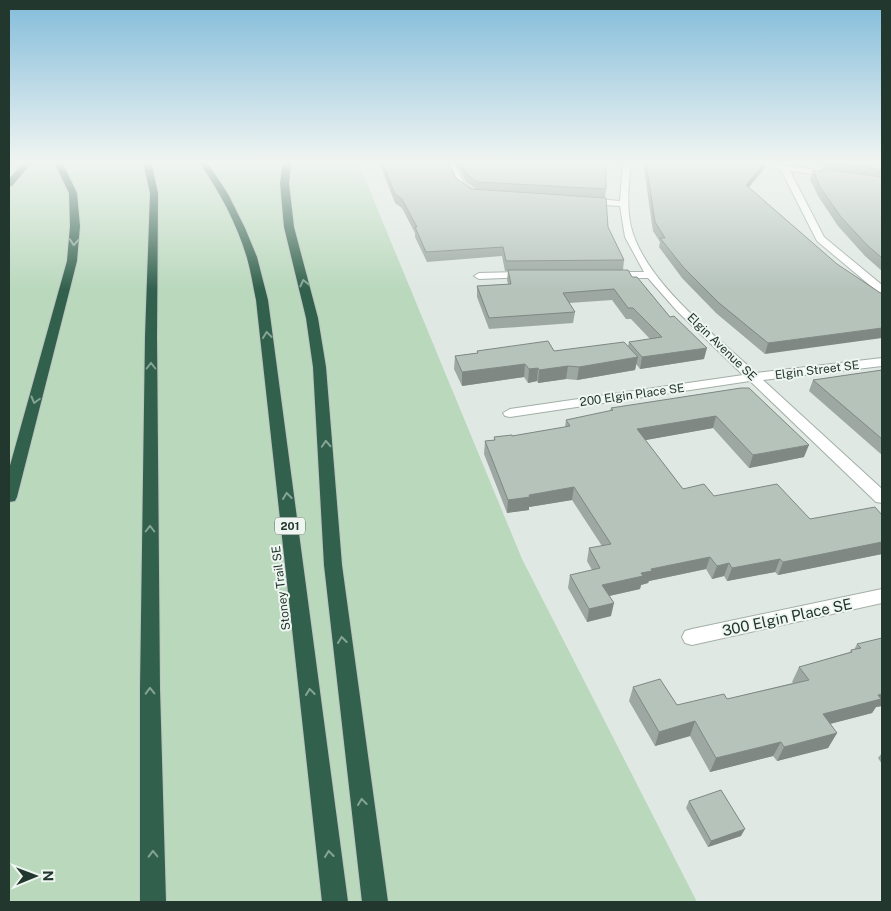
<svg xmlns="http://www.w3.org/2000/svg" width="891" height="911" font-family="'Public Sans',sans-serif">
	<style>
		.green { fill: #b9d8bc }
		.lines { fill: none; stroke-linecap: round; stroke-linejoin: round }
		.minor-casing { stroke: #a3afa8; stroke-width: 2 }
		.motorway-casing { stroke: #bdc3c0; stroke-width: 2 }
		.minor { fill: #fff; fill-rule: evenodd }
		.motorway { fill: #31604c; fill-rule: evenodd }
		.wall { fill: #9ca8a1 }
		.shaded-wall { fill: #7f8883 }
		.building { fill: #b5c3bb; stroke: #7f8883 }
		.oneway { stroke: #86a496 }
		.labels { text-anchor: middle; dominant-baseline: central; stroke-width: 4; stroke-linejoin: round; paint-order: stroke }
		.shield { fill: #eff6f1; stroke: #607068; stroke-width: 1 }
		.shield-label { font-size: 11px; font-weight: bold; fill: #22372d }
		.street-label { font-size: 12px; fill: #22372d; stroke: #eff6f1 }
		.near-street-label { font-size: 15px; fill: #22372d; stroke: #eff6f1 }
	</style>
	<rect width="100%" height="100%" fill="#dfe8e2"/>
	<path class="green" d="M 9,162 L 358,162 L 522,559 L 697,902 L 9,902 Z"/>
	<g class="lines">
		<g class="minor-casing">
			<path id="minor" d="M 446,162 L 454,162 L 464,183 L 476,192 L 476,196 L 470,196 L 458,186 Z
				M 623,162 L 631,162 C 629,183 626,205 631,227 C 645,282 715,335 756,373 L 882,358 L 882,366 L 763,380 L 882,489 L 882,503 L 876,502 L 750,381 L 510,417 L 505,416 L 503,413 L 510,409 L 743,375 L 677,311 L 648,278 L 611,278 L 606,275 L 611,272 L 644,272 L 625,237 L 620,206 L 586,204 L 582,201 L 586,198 L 620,201 Z
				M 741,162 L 762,162 L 836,173 L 836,177 L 833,177 L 790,171 L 824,237 L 882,285 L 882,293 L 878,292 L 817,241 L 781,170 Z
				M 528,272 L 533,275 L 532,277 L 479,279 L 474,276 L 479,273 Z
				M 882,589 L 882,603 L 692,645 L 685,643 L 682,637 L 685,631 L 692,629 Z"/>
		</g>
		<g class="motorway-casing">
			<path id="motorway" d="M 24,162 L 32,162 L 12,186 L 9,186 L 9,179 Z
				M 54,162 L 62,162 L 77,193 L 80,226 L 77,261 L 17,497 L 15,501 L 9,502 L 9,469 L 67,261 L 70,226 L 69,193 Z
				M 143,162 L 151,162 L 158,193 L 157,337 L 160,689 L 166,902 L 140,902 L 140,689 L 145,337 L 150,193 Z
				M 199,162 L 207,162 L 228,194 L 245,228 L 257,257 L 268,300 L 348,902 L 322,902 L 256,300 C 253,286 251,272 247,258 C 237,224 220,192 199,162 Z
				M 283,162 L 291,162 L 289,183 L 294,227 L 318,318 L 326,367 L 342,565 L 388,902 L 362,902 L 324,565 L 313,367 L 306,318 L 284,227 L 280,183 Z"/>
		</g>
		<use href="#minor" class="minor"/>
		<use href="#motorway" class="motorway"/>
	</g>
	<path class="wall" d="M 379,162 L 448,162 L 456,178 L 471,189 L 476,189 L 466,182 L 456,162 L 606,162 L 606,189 L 605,198 L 608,227 L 624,260 L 623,270 L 632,277 L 704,359 L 640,369 L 636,364 L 635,370 L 577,380 L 566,379 L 538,383 L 537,381 L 528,383 L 524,377 L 462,386 L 454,369 L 455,356 L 477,353 L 477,351 L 554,351 L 628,346 L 629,342 L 650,339 L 631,319 L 626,319 L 612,300 L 569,303 L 575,312 L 573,323 L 489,329 L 477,297 L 477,286 L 508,284 L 507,280 L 508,271 L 505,271 L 502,256 L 427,262 L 415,237 L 415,233 L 402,208 L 395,203 Z
		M 643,162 L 765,162 L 763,170 L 749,187 L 837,264 L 765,354 L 716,313 L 682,278 L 659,247 L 660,242 L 653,231 Z
		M 824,162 L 882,162 L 882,271 L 865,256 L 838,226 L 818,196 L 810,179 L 813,171 L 822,172 Z
		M 882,370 L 882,455 L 809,391 L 813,380 Z
		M 741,388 L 804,457 L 749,468 L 713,428 L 645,440 L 683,489 L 810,519 L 882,515 L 882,554 L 778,575 L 775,572 L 727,581 L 724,576 L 712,579 L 706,569 L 649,581 L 648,583 L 641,585 L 640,589 L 609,596 L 611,616 L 587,622 L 568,588 L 570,575 L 592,570 L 587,561 L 589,548 L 602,546 L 572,500 L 529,507 L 529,510 L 507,513 L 484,454 L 485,441 L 494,440 L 494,437 L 512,436 L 565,427 L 566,420 L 610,411 L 611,408 Z
		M 882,638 L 882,706 L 876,707 L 872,713 L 830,724 L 837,733 L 828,748 L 777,761 L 773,756 L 710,772 L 690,736 L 655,746 L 629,701 L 633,687 L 677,705 L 727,699 L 793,683 L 792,682 L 799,667 L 850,652 L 851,650 L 854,650 L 857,644 Z
		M 882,753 L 882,764 L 878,758 Z
		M 689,801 L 741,836 L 708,847 L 686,808 Z"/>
	<path class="shaded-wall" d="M 765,162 L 763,170 L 744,193 L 746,185 Z
		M 882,328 L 882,338 L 765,354 L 768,343 Z
		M 707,348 L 704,359 L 640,369 L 642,357 Z
		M 638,357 L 635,370 L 577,380 L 579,367 Z
		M 525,364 L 524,377 L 462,386 L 462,372 Z
		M 568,366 L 566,379 L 538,383 L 539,370 Z
		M 538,368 L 537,381 L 528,383 L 529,369 Z
		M 716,416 L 713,428 L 635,442 L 637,429 Z
		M 809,445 L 804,457 L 749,468 L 753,455 Z
		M 574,487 L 572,500 L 529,507 L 529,510 L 507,513 L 508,500 L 529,495 Z
		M 882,542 L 882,554 L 778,575 L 783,562 Z
		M 710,557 L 706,569 L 649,581 L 648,583 L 641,585 L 640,589 L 600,598 L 602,585 L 641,573 L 651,569 Z
		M 780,559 L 775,572 L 727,581 L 732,568 Z
		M 729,563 L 724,576 L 712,579 L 717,566 Z
		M 614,603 L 611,616 L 587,622 L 589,609 Z
		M 882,694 L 882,706 L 876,707 L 872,713 L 814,728 L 823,714 Z
		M 695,721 L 690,736 L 655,746 L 659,732 Z
		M 837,733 L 828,748 L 777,761 L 784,747 Z
		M 781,742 L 773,756 L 710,772 L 716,758 Z
		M 745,829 L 741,836 L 708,847 L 711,841 Z"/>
	<path class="building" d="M 382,162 L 448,162 L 456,178 L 471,189 L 606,198 L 608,227 L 624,260 L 506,261 L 503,247 L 426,252 L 415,227 L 417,227 L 402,199 L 395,194 Z
		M 460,162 L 606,162 L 606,189 L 477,182 L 466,173 Z
		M 646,162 L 765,162 L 746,185 L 837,264 L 882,294 L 882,328 L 768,343 L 719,303 L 684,268 L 660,238 L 665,238 L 655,222 Z
		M 833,162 L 882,162 L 882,170 Z
		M 823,169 L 882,177 L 882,258 L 868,246 L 841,217 L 820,187 L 813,171 L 822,172 Z
		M 508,270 L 628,270 L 632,277 L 637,277 L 670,317 L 674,316 L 707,348 L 642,357 L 629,342 L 662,337 L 633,308 L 628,308 L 614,289 L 563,293 L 575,312 L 489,318 L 477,286 L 511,284 Z
		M 548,341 L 554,351 L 624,342 L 638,357 L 579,367 L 568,366 L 539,370 L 538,368 L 529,369 L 525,364 L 462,372 L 455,356 L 478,353 L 477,351 Z
		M 882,370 L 882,439 L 813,380 Z
		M 741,388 L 749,388 L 809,445 L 753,455 L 716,416 L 637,429 L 683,489 L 704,484 L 714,496 L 777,484 L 810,519 L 875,507 L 882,515 L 882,542 L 783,562 L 780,559 L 732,568 L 729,563 L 717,566 L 710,557 L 651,569 L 652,571 L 641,573 L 643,576 L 602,585 L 614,603 L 589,609 L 570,575 L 600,568 L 589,548 L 611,544 L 574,487 L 529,495 L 530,497 L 508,500 L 485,441 L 495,440 L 494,437 L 512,435 L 512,436 L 570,426 L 566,420 L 613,410 L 611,408 Z
		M 882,638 L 882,694 L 878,695 L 881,699 L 823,714 L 837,733 L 784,747 L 781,742 L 716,758 L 695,721 L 659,732 L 633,687 L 660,679 L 677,705 L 724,694 L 727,699 L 809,680 L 799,667 L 852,652 L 851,650 L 861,648 L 857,644 Z
		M 721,790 L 745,829 L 711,841 L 689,801 Z"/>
	<defs><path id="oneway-chevron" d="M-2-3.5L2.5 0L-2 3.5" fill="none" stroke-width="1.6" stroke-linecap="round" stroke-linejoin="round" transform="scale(1.25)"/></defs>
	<g class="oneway">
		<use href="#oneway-chevron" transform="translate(74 242) rotate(94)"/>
		<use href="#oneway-chevron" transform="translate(304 283) rotate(-103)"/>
		<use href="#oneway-chevron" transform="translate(267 335) rotate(-97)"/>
		<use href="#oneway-chevron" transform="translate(151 366) rotate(-90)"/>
		<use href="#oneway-chevron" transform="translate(35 400) rotate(105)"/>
		<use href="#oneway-chevron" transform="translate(326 444) rotate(-93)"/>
		<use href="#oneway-chevron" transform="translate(287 496) rotate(-97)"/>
		<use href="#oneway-chevron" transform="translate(150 529) rotate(-90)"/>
		<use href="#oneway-chevron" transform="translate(342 640) rotate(-97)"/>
		<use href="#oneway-chevron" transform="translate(150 691) rotate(-91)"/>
		<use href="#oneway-chevron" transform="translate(310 692) rotate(-97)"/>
		<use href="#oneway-chevron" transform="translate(362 802) rotate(-97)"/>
		<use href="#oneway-chevron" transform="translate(153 854) rotate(-91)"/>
		<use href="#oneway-chevron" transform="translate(329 854) rotate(-97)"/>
	</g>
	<linearGradient id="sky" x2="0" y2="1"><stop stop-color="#83bcda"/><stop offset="0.56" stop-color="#f1f5f2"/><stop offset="1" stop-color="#f1f5f2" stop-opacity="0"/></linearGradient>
	<rect width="891" height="290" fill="url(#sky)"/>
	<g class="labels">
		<rect class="shield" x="275" y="517.5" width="30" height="17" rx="4"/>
		<g class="shield-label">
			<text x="290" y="526">201</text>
		</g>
		<g class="street-label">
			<text transform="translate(722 347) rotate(44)">Elgin Avenue SE</text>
			<text transform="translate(817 370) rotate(-7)">Elgin Street SE</text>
			<text transform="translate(632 395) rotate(-8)">200 Elgin Place SE</text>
			<text transform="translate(281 588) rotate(-97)">Stoney Trail SE</text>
		</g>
		<g class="near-street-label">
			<text transform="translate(787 617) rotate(-12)">300 Elgin Place SE</text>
		</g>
	</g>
	<rect width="891" height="911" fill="none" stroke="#22372d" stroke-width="20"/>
	<g transform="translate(35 876) rotate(89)" stroke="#eff6f1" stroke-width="4" paint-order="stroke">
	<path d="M0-4L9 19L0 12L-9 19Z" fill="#22372d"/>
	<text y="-8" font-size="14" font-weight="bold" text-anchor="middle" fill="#22372d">N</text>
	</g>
</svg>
